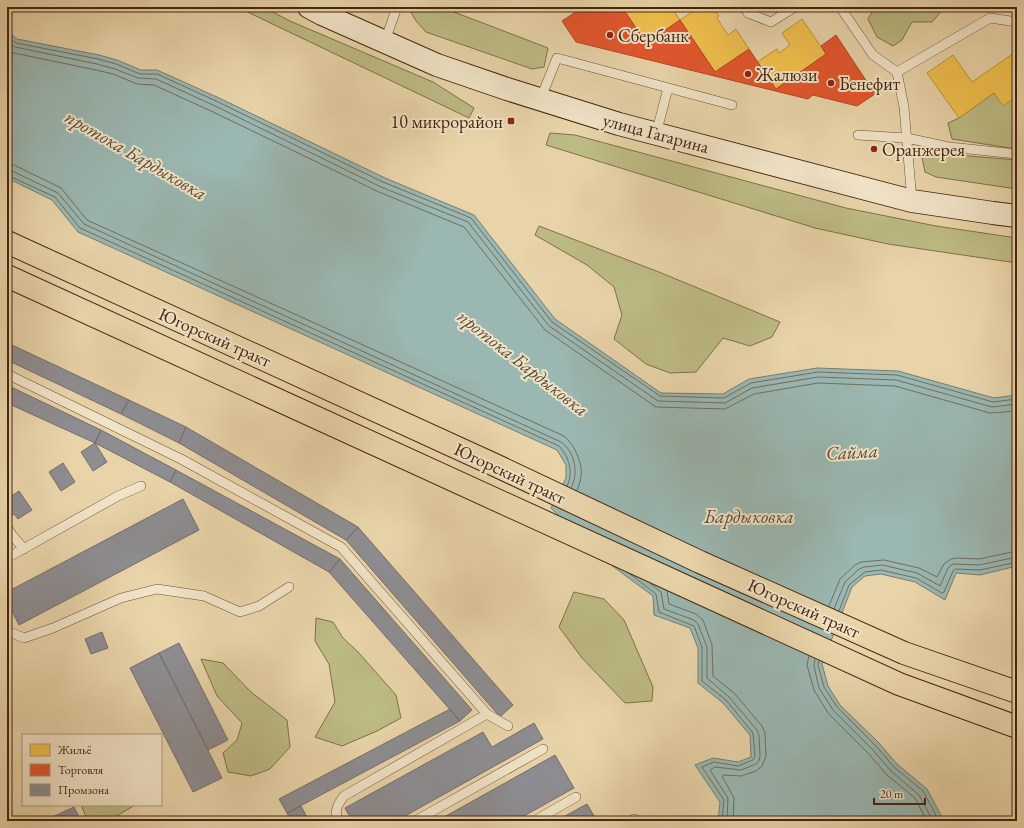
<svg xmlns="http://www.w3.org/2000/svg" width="1024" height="828" font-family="'EB Garamond',serif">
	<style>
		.green { fill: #bdbb84; stroke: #81704a }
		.water { fill: #9ab7b1; stroke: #787d71 }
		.homes { fill: #f2c14e; stroke: #be923b }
		.shops { fill: #e4572e; stroke: #b44825 }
		.industry { fill: #8d8d92; stroke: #776e6b }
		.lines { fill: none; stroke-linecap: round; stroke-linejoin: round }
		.shore { stroke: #706e60; stroke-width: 1 }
		.lane-casing { stroke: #6e5236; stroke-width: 10 }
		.secondary-casing { stroke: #452610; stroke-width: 24 }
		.primary-casing { stroke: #452610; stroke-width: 24 }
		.lane { stroke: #f1e3c7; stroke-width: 9 }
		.secondary { stroke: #f1e3c7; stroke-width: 22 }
		.primary { stroke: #e9d4a9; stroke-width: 22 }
		.poi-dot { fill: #8f2418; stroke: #f1e3c7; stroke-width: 1.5 }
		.labels { text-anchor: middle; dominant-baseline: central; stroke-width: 4; stroke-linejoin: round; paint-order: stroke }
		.poi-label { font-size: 18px; fill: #452610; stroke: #f1e3c7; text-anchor: start }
		.street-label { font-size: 18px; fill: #452610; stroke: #f1e3c7 }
		.water-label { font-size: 19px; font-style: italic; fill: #5a4a38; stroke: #f1e3c7 }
	</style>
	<rect width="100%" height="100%" fill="#e9d4a9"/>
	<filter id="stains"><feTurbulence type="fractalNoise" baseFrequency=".005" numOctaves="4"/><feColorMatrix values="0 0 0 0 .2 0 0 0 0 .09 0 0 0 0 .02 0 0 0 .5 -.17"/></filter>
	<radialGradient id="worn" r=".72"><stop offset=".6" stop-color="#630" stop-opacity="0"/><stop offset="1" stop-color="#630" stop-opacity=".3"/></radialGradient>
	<path class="green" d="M 237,7 L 263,7 L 290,21 L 433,82 L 474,108 L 469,118 Z
		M 408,7 L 441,7 L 548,48 L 544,67 L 532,69 L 426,32 L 416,21 Z
		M 879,7 L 945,7 L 932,22 L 912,22 L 902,40 L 893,46 L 877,37 L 868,19 L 872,12 Z
		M 994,93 L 1003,105 L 1017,96 L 1017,148 L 1010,148 L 952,139 L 948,123 L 959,118 Z
		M 550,133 L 575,135 L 846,208 L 936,226 L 1017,238 L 1017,263 L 888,244 L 815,228 L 546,145 Z
		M 920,148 L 969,156 L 1017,160 L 1017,189 L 936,177 L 925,172 Z
		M 539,226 L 659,272 L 780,322 L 772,337 L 750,346 L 723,338 L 696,372 L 670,373 L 646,364 L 614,339 L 622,315 L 614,287 L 587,265 L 535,235 Z
		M 574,592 L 604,599 L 624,620 L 653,687 L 652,701 L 625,703 L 582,658 L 559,627 Z
		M 316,618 L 333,622 L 343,638 L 358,652 L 396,695 L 401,718 L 377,731 L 342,746 L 315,737 L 335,702 L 329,664 L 315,641 Z
		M 201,659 L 223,663 L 251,692 L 287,720 L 290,747 L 270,769 L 251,776 L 228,772 L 223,753 L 237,740 L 242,723 L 217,696 Z
		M 81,805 L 135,805 L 115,817 L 87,819 Z"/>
	<path class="water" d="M 7,31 L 17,39 L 99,55 L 117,60 L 141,70 L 157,70 L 217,97 L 385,178 L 474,215 L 555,319 L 661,393 L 723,394 L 749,379 L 817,368 L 898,371 L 994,398 L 1017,395 L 1017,566 L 980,575 L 956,573 L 945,600 L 915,582 L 881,574 L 865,576 L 852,587 L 822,664 L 828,686 L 840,705 L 878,742 L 897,764 L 927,789 L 944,821 L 718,821 L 720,802 L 695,765 L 713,758 L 738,762 L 751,757 L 750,735 L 723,703 L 698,683 L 698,648 L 690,628 L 654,615 L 653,596 L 599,556 L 551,508 L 566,478 L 566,465 L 557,450 L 78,232 L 52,200 L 7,178 Z"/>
	<path class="homes" d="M 622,7 L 671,7 L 680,20 L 646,43 Z
		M 700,7 L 713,7 L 719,16 L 717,18 L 728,35 L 736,29 L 749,49 L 715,72 L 680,20 Z
		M 802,19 L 826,54 L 776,89 L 757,62 L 777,49 L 779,53 L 790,45 L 782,33 Z
		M 1017,51 L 1017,96 L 1003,106 L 994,93 L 959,118 L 927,73 L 953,55 L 972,82 Z"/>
	<path class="shops" d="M 583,7 L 622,7 L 646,43 L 680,20 L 715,72 L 749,49 L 776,89 L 826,54 L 821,46 L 836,35 L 875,94 L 857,106 L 813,95 L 808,99 L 576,42 L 562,21 Z"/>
	<path class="industry" d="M 10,344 L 129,400 L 121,414 L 7,360 L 7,349 Z
		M 7,385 L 101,430 L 95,443 L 7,403 Z
		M 129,400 L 186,427 L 179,443 L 121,414 Z
		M 186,427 L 358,527 L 346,540 L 179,443 Z
		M 101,430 L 176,470 L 170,482 L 95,443 Z
		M 95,443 L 107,462 L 93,471 L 81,452 Z
		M 63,463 L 75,482 L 61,491 L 49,472 Z
		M 176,470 L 340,559 L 329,572 L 170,482 Z
		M 19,491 L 32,510 L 18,519 L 14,514 L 8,518 L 7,499 Z
		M 183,499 L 199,530 L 19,625 L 7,601 L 7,592 Z
		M 358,527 L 513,705 L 500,717 L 346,540 Z
		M 340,559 L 472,710 L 460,721 L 329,572 Z
		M 102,632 L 108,648 L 91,654 L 85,639 Z
		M 179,643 L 228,740 L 208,750 L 159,653 Z
		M 159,653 L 222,778 L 193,792 L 130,668 Z
		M 450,709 L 460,721 L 287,813 L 279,799 Z
		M 534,723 L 543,739 L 396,821 L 352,821 L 345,808 L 483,732 L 492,747 Z
		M 555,755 L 574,788 L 515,821 L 437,821 Z
		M 587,804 L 597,821 L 556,821 Z
		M 301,806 L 309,821 L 291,821 L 287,813 Z
		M 74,807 L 81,821 L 46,821 L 46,820 Z"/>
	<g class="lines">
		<path class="shore" d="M 7,36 L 16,43 L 98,59 L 116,64 L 140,74 L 157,74 L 216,101 L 383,182 L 471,218 L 552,322 L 660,396 L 724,398 L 751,383 L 818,372 L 897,375 L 993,402 L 1017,399
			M 7,42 L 15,47 L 97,64 L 115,69 L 138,78 L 156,79 L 213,105 L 381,187 L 468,222 L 549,326 L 658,401 L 725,403 L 752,388 L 818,377 L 896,380 L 992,407 L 1017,404
			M 7,50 L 14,53 L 96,70 L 113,74 L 137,84 L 154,85 L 211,111 L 379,192 L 464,227 L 545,330 L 656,407 L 725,409 L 754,394 L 818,383 L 895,386 L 990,413 L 1017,411
			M 7,164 L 14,165 L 61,188 L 87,220 L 564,436 C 568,439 571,444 574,448 C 582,463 584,475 577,490
			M 7,170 L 12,171 L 58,193 L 84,224 L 561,442 C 575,452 579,473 571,488
			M 7,175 L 55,197 L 80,228 L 559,446 C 569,457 574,472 567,486
			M 630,574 L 656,594 L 659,612 L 694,626 L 702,647 L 702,681 L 726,700 L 753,733 L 755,756 L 753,760 L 738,766 L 714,762 L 702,767 L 724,800 L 722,821
			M 651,584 L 661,592 L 664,609 L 694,620 L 698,624 L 707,647 L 707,678 L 729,697 L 757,730 L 759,735 L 760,756 L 759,761 L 756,764 L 741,770 L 715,767 L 710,770 L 728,798 L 727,821
			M 667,591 L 669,604 L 696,614 L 703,620 L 712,645 L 713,676 L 734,693 L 762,726 L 765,733 L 766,756 L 762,766 L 756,771 L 741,776 L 724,775 L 722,776 L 734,798 L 733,821
			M 829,606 L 840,579 L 855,565 L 861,562 L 884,560 L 919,568 L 937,577 L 944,564 L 951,559 L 957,558 L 979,559 L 1017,551
			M 834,609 L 845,582 L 859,569 L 864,567 L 882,565 L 917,573 L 940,586 L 948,568 L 953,564 L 979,565 L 1017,557
			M 839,611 L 849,585 L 865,572 L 881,570 L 916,578 L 942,593 L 944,592 L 953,571 L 955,569 L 980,570 L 1017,562
			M 809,656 L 807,665 L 814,690 L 828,713 L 867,752 L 887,775 L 915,798 L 927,821
			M 815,659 L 814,666 L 819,688 L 833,710 L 871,748 L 891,771 L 919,795 L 933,821
			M 819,661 L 818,665 L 824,687 L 837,707 L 875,745 L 894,767 L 923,791 L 939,821"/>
		<g class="lane-casing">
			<path id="lane" d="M 744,7 L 748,13 L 771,22 L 795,7
				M 840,7 L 873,55 L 897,72 L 904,107 L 912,201
				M 385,41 L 397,7
				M 897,72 L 990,18 L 1017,22
				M 540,100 L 557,58 L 732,105
				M 656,134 L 668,88
				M 858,135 L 907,138 L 949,147 L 1017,154
				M 7,374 L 181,459 L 341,547 L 487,714 L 508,726
				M 7,527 L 12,535 L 24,549
				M 7,558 L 118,496 L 141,486
				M 7,631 L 24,638 L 53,628 L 121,598 L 157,589 L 204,596 L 240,612 L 259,606 L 289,587
				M 7,820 L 8,821
				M 339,821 C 333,811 338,804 344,796 L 487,714
				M 415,821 L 543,749
				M 534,821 L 576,797
				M 631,821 L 634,819 L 638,821"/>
		</g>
		<g class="secondary-casing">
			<path id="secondary" d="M 309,7 L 322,14 L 437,65 L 507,89 L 619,124 L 912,201 L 993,213 L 1017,216"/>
		</g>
		<g class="primary-casing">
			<path id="primary" d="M 7,242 L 497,466 L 700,562 L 904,653 L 1017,692
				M 7,276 L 899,684 L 1017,727"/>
		</g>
		<use href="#lane" class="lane"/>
		<use href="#secondary" class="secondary"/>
		<use href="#primary" class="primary"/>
	</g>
	<g class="poi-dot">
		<circle cx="610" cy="35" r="4"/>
		<circle cx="748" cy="74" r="4"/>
		<circle cx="831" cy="83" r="4"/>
		<rect x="507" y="117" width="8" height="8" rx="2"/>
		<circle cx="874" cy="149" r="4"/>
	</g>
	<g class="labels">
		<g class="poi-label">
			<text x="618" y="35">Сбербанк</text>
			<text x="756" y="74">Жалюзи</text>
			<text x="839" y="83">Бенефит</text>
			<text x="503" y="121" text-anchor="end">10 микрорайон</text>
			<text x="882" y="149">Оранжерея</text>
		</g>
		<g class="street-label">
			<text transform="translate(656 133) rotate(15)">улица Гагарина</text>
			<text transform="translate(215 337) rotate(24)">Югорский тракт</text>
			<text transform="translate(510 473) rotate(25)">Югорский тракт</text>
			<text transform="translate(804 608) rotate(24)">Югорский тракт</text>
		</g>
		<g class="water-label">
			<text transform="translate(136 155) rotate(30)">протока Бардыковка</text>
			<text transform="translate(523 363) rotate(38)">протока Бардыковка</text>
			<text transform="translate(852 452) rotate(-3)">Сайма</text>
			<text x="749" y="516">Бардыковка</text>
		</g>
	</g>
	<rect width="1024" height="828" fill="none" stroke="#e9d4a9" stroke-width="24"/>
	<rect x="8" y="8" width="1008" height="812" fill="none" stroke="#452610" stroke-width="2"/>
	<rect x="12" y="12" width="1000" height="804" fill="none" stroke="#452610"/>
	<rect x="22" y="734" width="140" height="72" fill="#f1e3c7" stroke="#ac977e"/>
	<rect x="30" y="744" width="20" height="12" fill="#f2c14e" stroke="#ac977e"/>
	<text x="58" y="754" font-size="12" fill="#452610">Жильё</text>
	<rect x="30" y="764" width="20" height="12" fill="#e4572e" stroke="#ac977e"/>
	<text x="58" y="774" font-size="12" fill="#452610">Торговля</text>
	<rect x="30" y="784" width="20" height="12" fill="#8d8d92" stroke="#ac977e"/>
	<text x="58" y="794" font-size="12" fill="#452610">Промзона</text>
	<path d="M874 798v6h51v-6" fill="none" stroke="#452610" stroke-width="2"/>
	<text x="880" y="798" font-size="12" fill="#452610" stroke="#f1e3c7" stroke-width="3" paint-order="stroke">20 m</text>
	<rect width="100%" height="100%" filter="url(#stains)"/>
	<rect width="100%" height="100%" fill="url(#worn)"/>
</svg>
